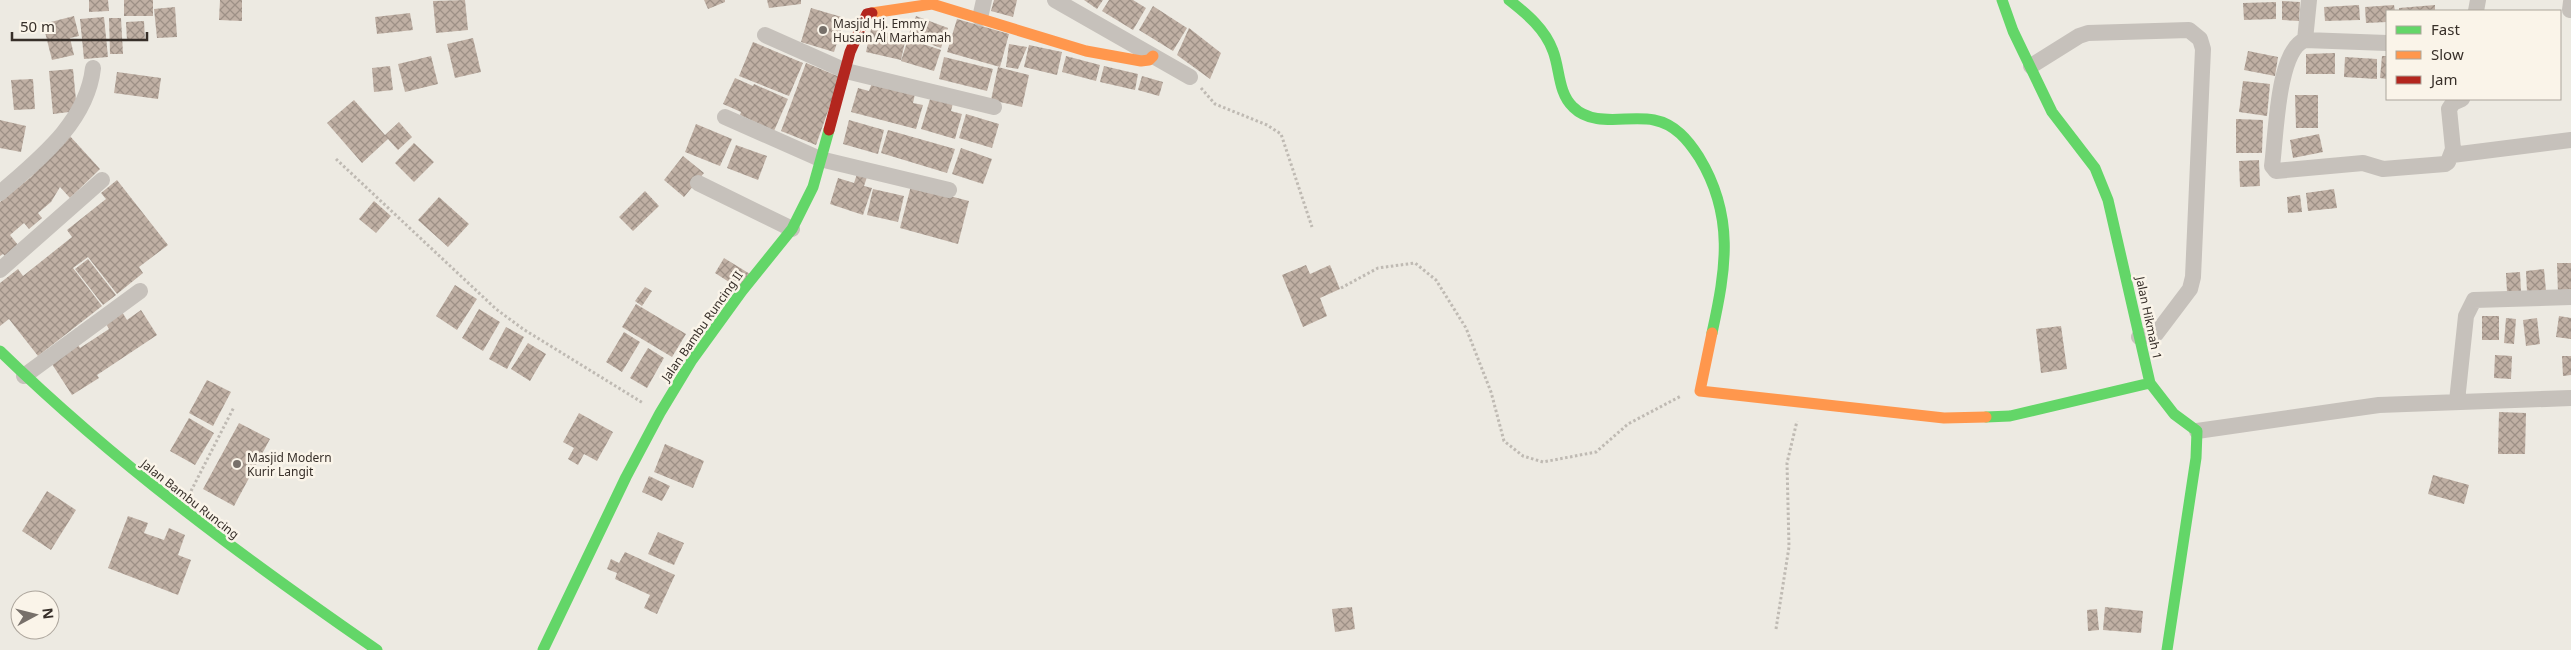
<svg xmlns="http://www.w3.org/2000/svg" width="2571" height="650" font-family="'Noto Sans',sans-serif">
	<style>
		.building { fill: url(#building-cross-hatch) }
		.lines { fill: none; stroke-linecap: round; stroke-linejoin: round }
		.path { stroke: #bfbab3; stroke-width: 3; stroke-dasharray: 2.5 2.5; stroke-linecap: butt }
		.street { stroke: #c6c1bb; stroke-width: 16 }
		.fast { stroke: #63d668; stroke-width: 11 }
		.slow { stroke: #ff974d; stroke-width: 11 }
		.jam { stroke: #b3261e; stroke-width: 11 }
		.poi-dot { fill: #77706a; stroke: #faf4e9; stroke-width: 2 }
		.labels { text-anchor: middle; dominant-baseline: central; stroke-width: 5; stroke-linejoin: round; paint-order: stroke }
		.poi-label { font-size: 12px; fill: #372f29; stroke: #faf4e9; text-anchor: start }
		.street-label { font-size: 12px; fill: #372f29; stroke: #faf4e9 }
	</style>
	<defs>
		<pattern id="building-cross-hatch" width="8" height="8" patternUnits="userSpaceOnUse" patternTransform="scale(1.25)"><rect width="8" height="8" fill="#c0b0a4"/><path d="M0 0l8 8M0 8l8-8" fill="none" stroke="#9d9086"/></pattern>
	</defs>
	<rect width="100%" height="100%" fill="#edeae2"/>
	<path class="building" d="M 89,0 L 108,0 L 109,11 L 89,12 Z
		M 124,0 L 153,0 L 153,16 L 124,16 Z
		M 220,0 L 242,0 L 242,21 L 219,20 Z
		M 465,0 L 468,30 L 436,33 L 433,1 Z
		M 704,0 L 725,0 L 725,2 L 708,9 Z
		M 767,0 L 801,0 L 801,4 L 769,8 Z
		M 994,0 L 1017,0 L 1013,17 L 991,11 Z
		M 1084,0 L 1103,0 L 1097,9 Z
		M 1109,0 L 1133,0 L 1146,8 L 1133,30 L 1102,11 Z
		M 2282,1 L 2300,2 L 2299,21 L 2282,20 Z
		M 2276,2 L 2276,19 L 2244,20 L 2243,3 Z
		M 2359,5 L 2360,20 L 2325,21 L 2324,7 Z
		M 2394,5 L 2395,11 L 2387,11 L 2387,22 L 2366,23 L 2365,7 Z
		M 2435,5 L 2435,11 L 2399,11 L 2399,8 Z
		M 1153,6 L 1187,28 L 1173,51 L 1139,30 Z
		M 175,7 L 177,37 L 157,38 L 154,9 Z
		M 811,8 L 845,18 L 834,52 L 801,42 Z
		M 410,13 L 413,30 L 377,34 L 375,17 Z
		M 74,16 L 79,36 L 70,38 L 74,55 L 52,60 L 43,24 Z
		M 916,16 L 948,28 L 941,48 L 908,36 Z
		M 104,17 L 108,57 L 84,59 L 80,19 Z
		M 109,18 L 121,18 L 123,54 L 110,54 Z
		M 957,19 L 1009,34 L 1000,67 L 947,52 Z
		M 144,21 L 145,40 L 127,41 L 126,22 Z
		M 1189,28 L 1221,53 L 1210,79 L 1177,55 Z
		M 871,29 L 906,37 L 901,60 L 866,52 Z
		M 473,38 L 481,72 L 455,78 L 447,44 Z
		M 908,39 L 941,50 L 934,71 L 901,61 Z
		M 753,42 L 803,63 L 789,96 L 739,76 Z
		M 1009,44 L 1027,47 L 1018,69 L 1006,67 Z
		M 1029,45 L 1062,52 L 1057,75 L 1024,67 Z
		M 2248,51 L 2278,57 L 2275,76 L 2244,70 Z
		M 2335,53 L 2335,74 L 2306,74 L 2306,54 Z
		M 431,56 L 438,84 L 405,92 L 398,64 Z
		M 1066,56 L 1100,65 L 1096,81 L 1062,72 Z
		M 2382,56 L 2387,56 L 2387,79 L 2380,78 Z
		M 944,57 L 993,69 L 987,91 L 939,79 Z
		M 2345,57 L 2377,59 L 2377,79 L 2344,77 Z
		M 806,63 L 840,77 L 816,145 L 781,131 Z
		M 390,66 L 393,90 L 374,92 L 372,68 Z
		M 1104,66 L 1138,74 L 1135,90 L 1100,82 Z
		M 998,67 L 1029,75 L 1022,107 L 991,100 Z
		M 73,69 L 77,111 L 53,114 L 49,71 Z
		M 117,72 L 161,78 L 158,99 L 114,93 Z
		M 1142,76 L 1163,82 L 1159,96 L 1138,90 Z
		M 735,78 L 753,86 L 754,84 L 788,99 L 774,131 L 740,115 L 741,112 L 723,104 Z
		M 33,79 L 35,109 L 14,110 L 11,80 Z
		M 2243,81 L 2270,84 L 2267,116 L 2239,112 Z
		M 872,83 L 915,94 L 913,103 L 923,105 L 916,129 L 851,112 L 858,88 L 869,91 Z
		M 2295,95 L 2318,95 L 2318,128 L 2296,128 Z
		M 931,96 L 953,103 L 951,111 L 962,114 L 955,139 L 921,129 Z
		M 354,100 L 385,135 L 399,122 L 412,137 L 398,150 L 388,139 L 362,163 L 327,123 Z
		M 966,114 L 999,124 L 992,148 L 959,138 Z
		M 2236,119 L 2263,120 L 2262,153 L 2236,153 Z
		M 0,120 L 26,126 L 21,152 L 0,148 Z
		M 849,120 L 884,130 L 878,154 L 843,144 Z
		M 696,124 L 732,139 L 720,166 L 685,152 Z
		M 888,130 L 955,149 L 947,173 L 881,153 Z
		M 2319,134 L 2323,152 L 2293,158 L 2290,140 Z
		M 69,135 L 100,169 L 70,198 L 60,187 L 51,202 L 38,213 L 42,218 L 29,229 L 24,223 L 10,235 L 18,245 L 5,256 L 3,254 L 0,256 L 0,202 L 31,177 Z
		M 414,143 L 434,162 L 414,182 L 395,163 Z
		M 736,145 L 767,156 L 758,180 L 727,168 Z
		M 961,148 L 992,159 L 983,184 L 952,174 Z
		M 683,156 L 704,173 L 684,197 L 664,180 Z
		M 2259,160 L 2260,186 L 2240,187 L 2239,161 Z
		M 857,174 L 867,177 L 864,186 L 872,188 L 863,215 L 830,204 L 838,178 L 854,183 Z
		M 117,180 L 168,245 L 139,267 L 143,273 L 117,294 L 88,257 L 73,268 L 102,306 L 38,356 L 9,319 L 0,326 L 0,283 L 18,269 L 23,276 L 72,237 L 67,230 L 106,199 L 101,193 Z
		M 911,186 L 969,201 L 958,244 L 900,228 Z
		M 873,189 L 904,196 L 898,222 L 867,215 Z
		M 2334,189 L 2337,208 L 2308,211 L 2306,193 Z
		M 645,191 L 659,206 L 633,231 L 619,217 Z
		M 2300,195 L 2302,212 L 2288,213 L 2287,197 Z
		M 439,197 L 469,224 L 448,247 L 418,220 Z
		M 374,201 L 391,216 L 376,233 L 359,219 Z
		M 724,258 L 750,274 L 740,289 L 715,273 Z
		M 88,259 L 116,295 L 103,305 L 75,269 Z
		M 2557,263 L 2571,263 L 2571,293 L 2558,294 Z
		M 1306,265 L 1310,274 L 1330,265 L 1340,289 L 1320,298 L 1327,316 L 1303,327 L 1282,275 Z
		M 2544,269 L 2546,291 L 2527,292 L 2526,271 Z
		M 2520,272 L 2521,292 L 2507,292 L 2506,273 Z
		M 455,285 L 477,299 L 457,330 L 436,316 Z
		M 645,287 L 652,291 L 642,306 L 635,301 Z
		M 636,304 L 686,334 L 672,357 L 622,327 Z
		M 479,309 L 500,322 L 483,351 L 462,338 Z
		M 141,310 L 157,335 L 97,375 L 99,378 L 72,395 L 50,361 L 77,343 L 80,348 L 109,329 L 105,322 L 122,312 L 127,320 Z
		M 2482,316 L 2499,316 L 2499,340 L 2482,340 Z
		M 2559,316 L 2571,318 L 2571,339 L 2556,337 Z
		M 2506,318 L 2516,319 L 2514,344 L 2504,343 Z
		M 2537,318 L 2540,344 L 2526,346 L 2523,320 Z
		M 2061,326 L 2067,369 L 2041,373 L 2036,329 Z
		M 506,327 L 524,337 L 507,369 L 489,359 Z
		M 624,332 L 640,342 L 622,372 L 606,362 Z
		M 528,343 L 546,354 L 530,381 L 511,369 Z
		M 648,348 L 664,358 L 647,388 L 630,378 Z
		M 2495,355 L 2512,356 L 2511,379 L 2494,378 Z
		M 2562,356 L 2571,356 L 2571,375 L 2563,376 Z
		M 207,380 L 231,392 L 213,426 L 189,413 Z
		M 2499,412 L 2526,413 L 2525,454 L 2498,454 Z
		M 579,413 L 613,432 L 597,461 L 584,454 L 578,465 L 568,459 L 574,448 L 563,442 Z
		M 189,418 L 214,433 L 195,465 L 170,451 Z
		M 239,423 L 270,439 L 234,506 L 203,489 Z
		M 665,444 L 704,461 L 693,488 L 654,472 Z
		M 2433,475 L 2469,485 L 2464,504 L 2428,494 Z
		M 649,476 L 670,486 L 662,501 L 642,492 Z
		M 47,491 L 76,510 L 51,550 L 22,531 Z
		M 128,516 L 148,523 L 144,533 L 164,540 L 169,528 L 185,535 L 178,555 L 191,560 L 178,595 L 108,568 Z
		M 658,532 L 684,543 L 674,565 L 648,554 Z
		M 625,552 L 675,575 L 657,614 L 644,608 L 650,595 L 615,579 L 617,573 L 607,569 L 611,559 L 619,563 Z
		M 1352,607 L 1355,629 L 1335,632 L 1332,609 Z
		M 2105,607 L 2143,611 L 2141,633 L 2103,630 Z
		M 2097,609 L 2099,630 L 2088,631 L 2087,610 Z"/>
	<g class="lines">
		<path class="path" d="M 1201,88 L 1215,104 L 1267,125 L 1281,134 L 1312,227
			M 336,159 L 496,309 L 523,329 L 643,403
			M 1341,288 L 1378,268 L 1415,263 L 1436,280 L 1466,328 L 1491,392 L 1504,441 L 1523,456 L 1543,462 L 1596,452 L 1628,424 L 1681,396
			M 191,491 L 234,407
			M 1776,629 L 1789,547 L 1787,463 L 1797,421"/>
		<path class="street" d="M 1055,0 L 1190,77
			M 2309,0 L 2305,40 C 2277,50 2276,138 2272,166 L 2276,171 L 2363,163 L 2383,169 L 2445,164 L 2448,162 L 2453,149 L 2449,109 L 2453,103 L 2462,99
			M 2570,10 L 2571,2
			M 2476,11 L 2478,0
			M 980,18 L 984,0
			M 765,35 L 846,71 L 994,107
			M 2305,40 L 2387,43
			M 2031,66 L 2079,36 L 2088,33 L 2189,30 L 2200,39 L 2203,49 L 2193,277 L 2190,289 L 2156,334 L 2139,337
			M 725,117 L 820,159 L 949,190
			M 2452,155 L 2571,140
			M 698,183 L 792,229
			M 0,193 C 39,159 87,122 93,68
			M 0,270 L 102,180
			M 24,376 L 140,291
			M 2457,401 L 2466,316 L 2474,300 L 2571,297
			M 2197,431 L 2379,405 L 2571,398"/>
		<path class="fast" d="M 1509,0 C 1527,14 1545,29 1553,51 C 1560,69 1558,93 1573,107 C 1594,128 1628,115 1654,120 C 1675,124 1688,140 1699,157 C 1735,216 1726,269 1712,333
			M 2002,0 L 2013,31 L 2052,112 L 2095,168 L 2108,200 L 2150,383 L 2174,414 L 2197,431 L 2196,458 L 2167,650
			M 0,351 C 116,464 244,558 377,650
			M 1986,417 L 2010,416 L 2150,383
			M 543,650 L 626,477 L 660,413 L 692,360 L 742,291 L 792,229 L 813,187 L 829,130"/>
		<path class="slow" d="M 872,13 L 932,4 L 1086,51 L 1141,61 L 1149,60 L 1153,56
			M 1712,333 L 1700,391 L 1944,418 L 1986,417"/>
		<path class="jam" d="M 829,130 L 850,52 L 867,14 L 872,13"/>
	</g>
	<g class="poi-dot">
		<circle cx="823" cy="30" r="5"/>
		<circle cx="237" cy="464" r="5"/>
	</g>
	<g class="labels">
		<g class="poi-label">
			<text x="833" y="23">Masjid Hj. Emmy<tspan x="833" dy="14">Husain Al Marhamah</tspan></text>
			<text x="247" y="457">Masjid Modern<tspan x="247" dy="14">Kurir Langit</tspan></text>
		</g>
		<g class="street-label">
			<text transform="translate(2149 318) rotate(78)">Jalan Hikmah 1</text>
			<text transform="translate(702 326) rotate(-55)">Jalan Bambu Runcing II</text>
			<text transform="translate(190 499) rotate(38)">Jalan Bambu Runcing</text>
		</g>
	</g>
	<rect x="2386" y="10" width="175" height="90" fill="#faf4e9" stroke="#aca59c"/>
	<rect x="2396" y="26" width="25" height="8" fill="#63d668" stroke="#aca59c"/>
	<text x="2431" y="35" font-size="15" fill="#372f29">Fast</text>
	<rect x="2396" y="51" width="25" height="8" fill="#ff974d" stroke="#aca59c"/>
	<text x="2431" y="60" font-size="15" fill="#372f29">Slow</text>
	<rect x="2396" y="76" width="25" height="8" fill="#b3261e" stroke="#aca59c"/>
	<text x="2431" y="85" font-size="15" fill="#372f29">Jam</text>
	<g transform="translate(35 615) rotate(83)"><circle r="24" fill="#faf4e9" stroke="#aca59c"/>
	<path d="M0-4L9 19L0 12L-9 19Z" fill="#77706a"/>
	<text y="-8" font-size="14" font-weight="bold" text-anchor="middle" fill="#372f29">N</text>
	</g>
	<path d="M12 32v8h135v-8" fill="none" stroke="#372f29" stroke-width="2.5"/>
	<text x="20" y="32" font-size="15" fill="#372f29" stroke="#faf4e9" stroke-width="4" paint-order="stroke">50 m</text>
</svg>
